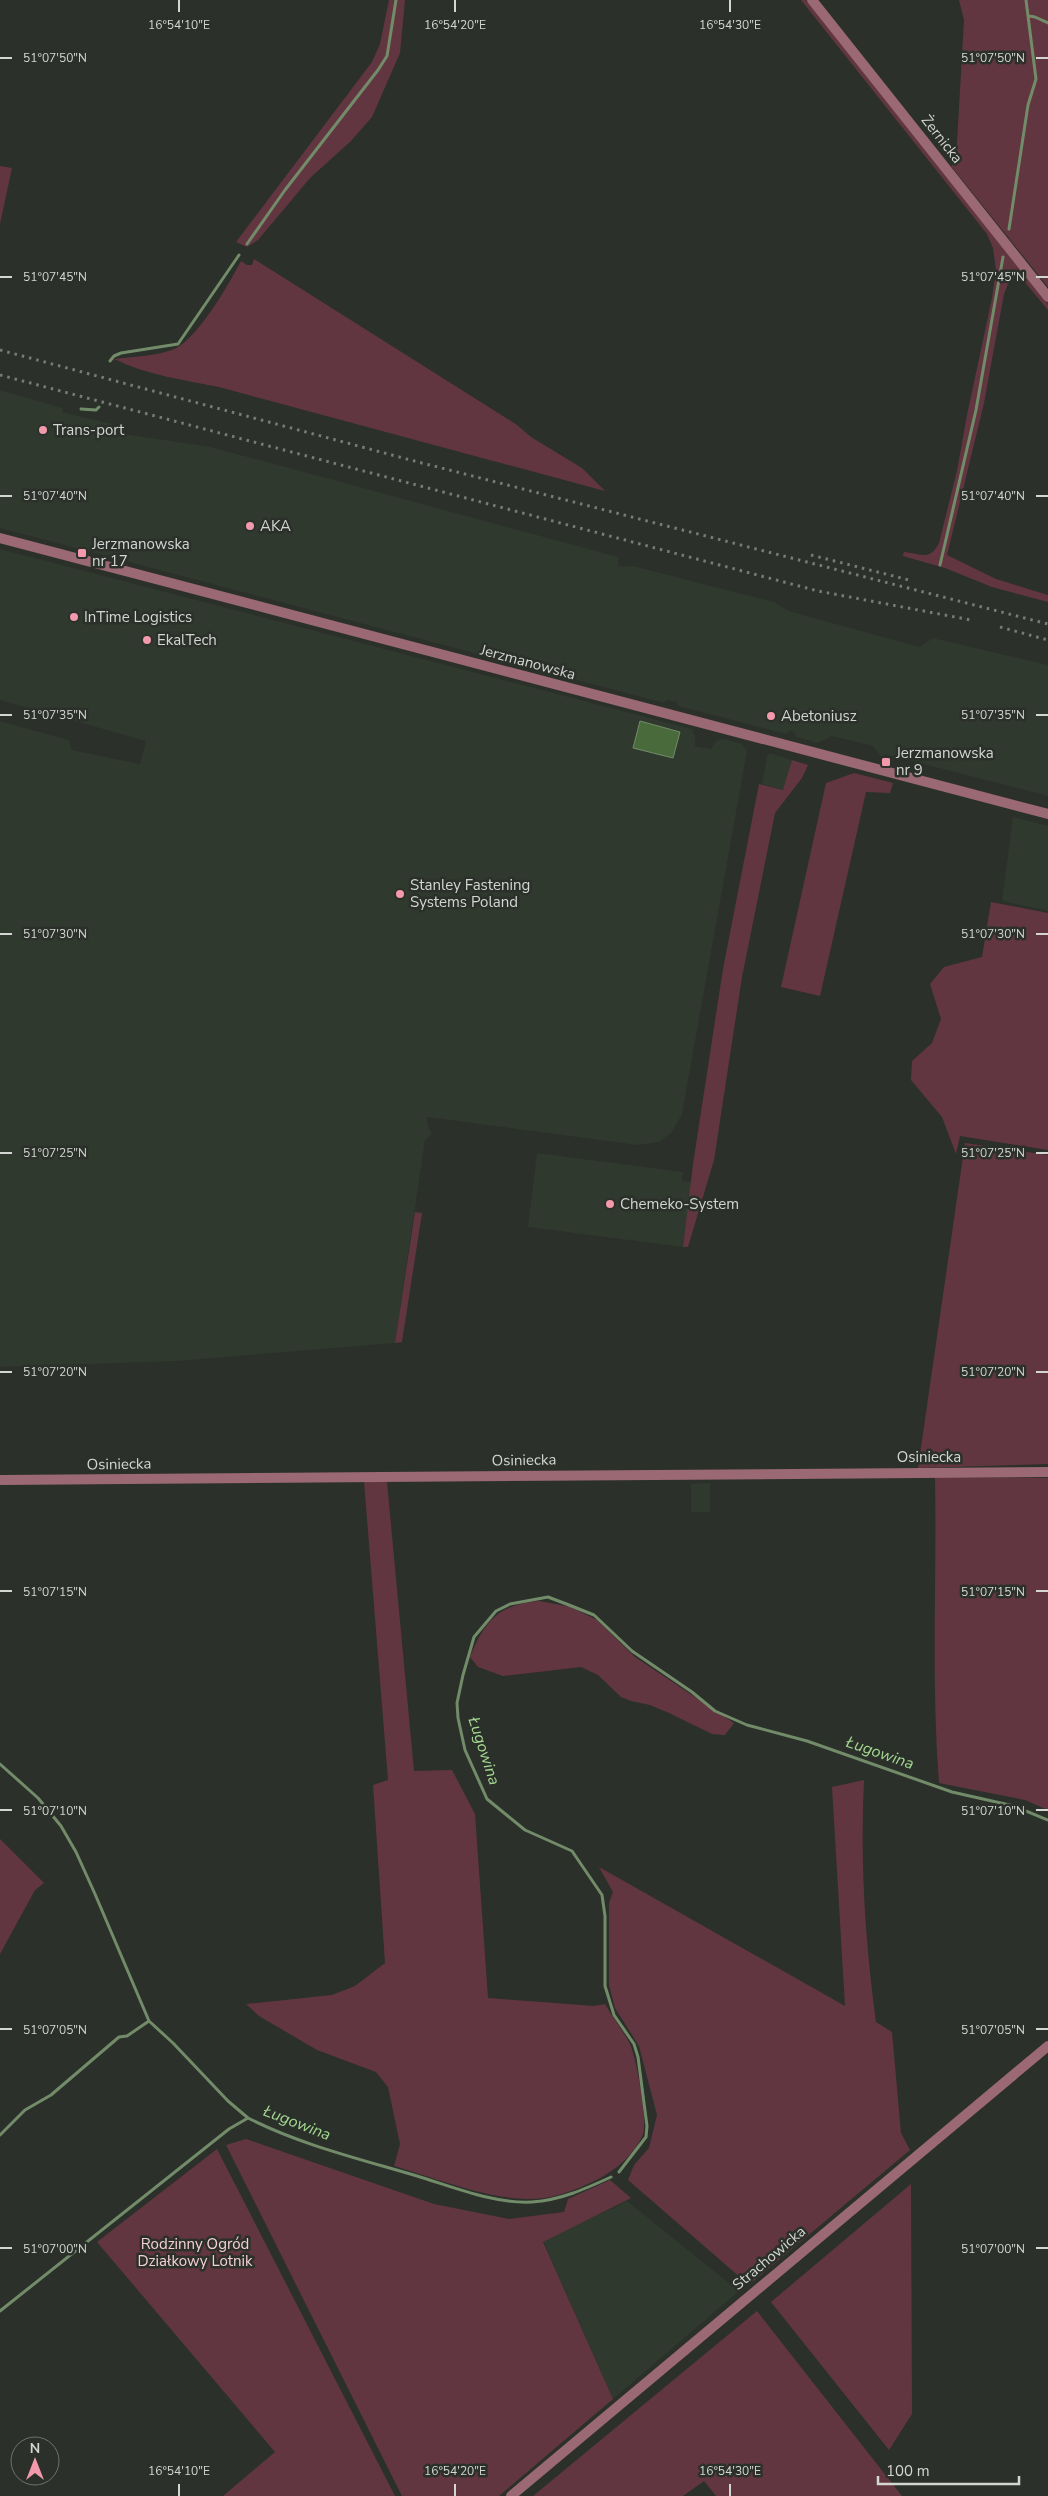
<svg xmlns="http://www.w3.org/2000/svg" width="1048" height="2496" font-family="'Nunito Sans',sans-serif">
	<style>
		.built { fill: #30392d }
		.green { fill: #623640 }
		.water { fill: #496b3c; stroke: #728b69 }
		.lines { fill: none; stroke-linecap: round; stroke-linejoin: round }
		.stream { stroke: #728b69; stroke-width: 3 }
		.minor { stroke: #9a6973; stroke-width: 10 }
		.tertiary { stroke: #9a6973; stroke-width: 10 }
		.rail { stroke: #777c76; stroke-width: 3; stroke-dasharray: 2.5 5; stroke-linecap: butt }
		.ticks { fill: none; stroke: #d3d6d2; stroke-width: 2 }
		.poi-dot { fill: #f29aac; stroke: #2b302a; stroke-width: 2 }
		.labels { text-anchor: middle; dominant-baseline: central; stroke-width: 5; stroke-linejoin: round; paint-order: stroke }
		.street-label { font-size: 15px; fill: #d3d6d2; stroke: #2b302a }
		.poi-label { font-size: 15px; fill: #d3d6d2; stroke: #2b302a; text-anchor: start }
		.park-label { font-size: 15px; fill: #f6cfd5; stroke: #2b302a }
		.water-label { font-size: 16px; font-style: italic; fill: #a4d891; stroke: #2b302a }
		.ticks-label { font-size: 12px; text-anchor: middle; fill: #d3d6d2; stroke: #2b302a; stroke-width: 5; stroke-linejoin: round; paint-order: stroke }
	</style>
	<rect width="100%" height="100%" fill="#2b302a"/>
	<path class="built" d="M 0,390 L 63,408 L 62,412 L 112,424 L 111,432 L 211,447 L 618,557 L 618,566 L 637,567 L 774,602 L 789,611 L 919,647 L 933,638 L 1048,665 L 1048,796 L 884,754 L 883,759 L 873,746 L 832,736 L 818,743 L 796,737 L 794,732 L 789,731 L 786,734 L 678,706 L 677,702 L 667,700 L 664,703 L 0,528 Z
		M 0,549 L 692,729 L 695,737 L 695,746 L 711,749 L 716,741 L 725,739 L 742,744 L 747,751 L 682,1114 L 672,1132 L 659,1142 L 637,1145 L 427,1117 L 427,1124 L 432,1134 L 425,1140 L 395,1343 L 176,1361 L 0,1367 L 0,721 L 69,740 L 72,750 L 140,764 L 146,741 L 0,700 Z
		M 770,753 L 792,760 L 784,790 L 762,784 L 767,756 Z
		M 1013,817 L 1048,826 L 1048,911 L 1002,901 Z
		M 537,1153 L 683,1172 L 682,1181 L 692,1182 L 683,1247 L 528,1227 Z
		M 710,1483 L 710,1512 L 691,1512 L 691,1484 Z
		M 627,2201 L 739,2291 L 613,2399 L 543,2241 Z"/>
	<path class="green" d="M 389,0 L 405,0 L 400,53 L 372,117 L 351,141 L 311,177 L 258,240 L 247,247 L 236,242 L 372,62 L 380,44 Z
		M 801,0 L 806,0 L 1048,304 L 1048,310 L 1018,274 L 1008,284 L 1004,294 L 984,403 L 947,555 L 996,579 L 1048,595 L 1048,602 L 992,587 L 945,568 L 903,556 L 904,552 C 921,554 930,561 939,543 L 957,471 L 967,415 L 992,298 L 996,270 L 993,248 L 987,234 Z
		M 959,0 L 1048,0 L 1048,287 L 951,166 L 956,161 L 964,20 Z
		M 0,166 L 12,168 L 0,224 Z
		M 254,259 L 517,425 L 531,437 L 582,468 L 605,491 L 219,387 C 184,380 147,375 114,359 C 133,357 154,356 172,350 C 196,342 229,284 241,261 L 247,265 L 252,265 Z
		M 792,760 L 808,765 L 802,778 L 775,813 L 742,977 L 714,1160 L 688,1247 L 683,1247 L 693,1164 L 723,969 L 759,784 L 783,790 Z
		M 854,773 L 893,783 L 890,793 L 866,792 L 820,996 L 781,987 L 826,783 Z
		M 991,902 L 1048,913 L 1048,1150 L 960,1136 L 956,1154 L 942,1117 L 911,1080 L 912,1061 L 932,1043 L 941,1019 L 930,984 L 944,967 L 982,957 Z
		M 965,1143 L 1048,1155 L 1048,1464 L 918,1468 Z
		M 415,1212 L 422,1213 L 402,1342 L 395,1343 Z
		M 935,1477 L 1048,1478 L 1048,1810 L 1025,1800 L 939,1783 C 931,1681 937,1579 935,1477 Z
		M 364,1481 L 387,1482 L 414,1771 L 452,1770 L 475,1814 L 488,1998 L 594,2006 L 605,2004 C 612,2017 622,2029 629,2042 C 636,2054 648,2123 643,2134 C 635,2155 611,2174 592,2182 C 571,2192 549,2200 526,2199 C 484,2198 435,2178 394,2166 L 400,2144 L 388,2087 L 376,2072 L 317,2050 L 259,2016 L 246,2004 L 332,1995 L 355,1986 L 385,1963 L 373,1785 L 388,1780 Z
		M 539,1601 L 571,1607 L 597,1620 L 635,1657 L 734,1723 L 725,1735 L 712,1734 L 669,1713 L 650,1705 L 631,1701 L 621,1697 L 598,1675 L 581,1667 L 503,1676 L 478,1667 L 470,1657 C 485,1620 498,1605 539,1601 Z
		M 864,1780 C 860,1861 865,1941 876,2022 L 892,2032 L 901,2133 L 910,2150 L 749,2285 L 628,2180 L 634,2165 L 649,2148 L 657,2115 L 639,2046 L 615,2008 L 609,1985 L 609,1903 L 613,1892 L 599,1867 L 845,2006 L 832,1787 Z
		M 0,1839 L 44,1883 L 35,1890 L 0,1954 Z
		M 246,2139 L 434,2204 L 509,2219 L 564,2212 L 568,2199 L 610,2180 L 631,2198 L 543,2242 L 613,2399 L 499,2496 L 402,2496 L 226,2145 Z
		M 217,2149 L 395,2496 L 223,2496 L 275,2452 L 97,2242 Z
		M 911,2184 L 912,2414 L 889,2450 L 771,2302 Z
		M 757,2311 L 902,2496 L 716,2496 L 704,2481 L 683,2496 L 533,2496 Z"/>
	<path class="water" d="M 640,721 L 680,732 L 673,758 L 633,748 Z"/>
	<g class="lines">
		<path class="stream" d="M 1029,16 L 1035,17 L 1048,23
			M 1009,229 L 1028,105 L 1036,79 L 1026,0
			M 247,244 L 285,190 L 378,70 L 387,56 L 396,0
			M 110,361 L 114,356 L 121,353 L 178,344 L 239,255
			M 81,409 L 96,410 L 99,407
			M 940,565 L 976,410 L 1003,257
			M 0,1764 L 38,1798 L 61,1826 L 76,1852 L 95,1894 L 149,2021 L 173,2043 L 228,2101 L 248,2118
			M 0,2135 L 25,2110 L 51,2095 L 119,2037 L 127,2036 L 149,2021
			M 619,2172 L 646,2137 L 647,2126 L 638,2057 L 634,2044 L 614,2015 L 605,1986 L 605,1916 L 602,1895 L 572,1851 L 525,1830 L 487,1799 L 465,1750 L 458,1718 L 457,1703 L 463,1675 L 474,1637 L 496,1611 L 510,1604 L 548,1597 L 569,1605 L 594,1615 L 632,1651 L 692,1692 L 715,1711 L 747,1725 L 807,1741 L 952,1792 L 1014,1806 L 1048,1820
			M 0,2311 L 229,2129 L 248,2118 C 301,2145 360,2159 417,2176 C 453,2187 494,2204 532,2202 C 561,2200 585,2189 611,2177"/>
		<path class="minor" d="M 0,1480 L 1048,1472
			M 511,2496 L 1048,2046"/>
		<path class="tertiary" d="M 812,0 L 1048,297
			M 0,538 L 1048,814"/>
		<path class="rail" d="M 0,350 L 418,462 L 1048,624
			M 0,375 L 818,591 L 971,620
			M 811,555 L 909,580
			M 1000,627 L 1048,640"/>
	</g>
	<path class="ticks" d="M 179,0 L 179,12M 455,0 L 455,12M 730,0 L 730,12M 0,58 L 12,58M 1036,58 L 1048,58M 0,277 L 12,277M 1036,277 L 1048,277M 0,496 L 12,496M 1036,496 L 1048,496M 0,715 L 12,715M 1036,715 L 1048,715M 0,934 L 12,934M 1036,934 L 1048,934M 0,1153 L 12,1153M 1036,1153 L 1048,1153M 0,1372 L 12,1372M 1036,1372 L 1048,1372M 0,1591 L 12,1591M 1036,1591 L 1048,1591M 0,1810 L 12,1810M 1036,1810 L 1048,1810M 0,2029 L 12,2029M 1036,2029 L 1048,2029M 0,2248 L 12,2248M 1036,2248 L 1048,2248M 179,2484 L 179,2496M 455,2484 L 455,2496M 730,2484 L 730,2496"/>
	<g class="poi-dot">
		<circle cx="43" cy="430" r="5"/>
		<circle cx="250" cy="526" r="5"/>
		<rect x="77" y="548" width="10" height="10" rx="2.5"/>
		<circle cx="74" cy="617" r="5"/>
		<circle cx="147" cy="640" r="5"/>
		<circle cx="771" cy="716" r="5"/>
		<rect x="881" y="757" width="10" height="10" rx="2.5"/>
		<circle cx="400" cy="894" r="5"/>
		<circle cx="610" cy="1204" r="5"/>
	</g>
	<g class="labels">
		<g class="street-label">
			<text transform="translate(942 139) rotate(52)">Żernicka</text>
			<text transform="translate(528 662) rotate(15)">Jerzmanowska</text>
			<text x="929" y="1457">Osiniecka</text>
			<text transform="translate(524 1460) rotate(-1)">Osiniecka</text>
			<text transform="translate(119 1464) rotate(-1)">Osiniecka</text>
			<text transform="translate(769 2258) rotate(-40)">Strachowicka</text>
		</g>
		<g class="poi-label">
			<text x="53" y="430">Trans-port</text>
			<text x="260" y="526">AKA</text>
			<text x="92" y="544">Jerzmanowska<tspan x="92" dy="17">nr 17</tspan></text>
			<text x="84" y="617">InTime Logistics</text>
			<text x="157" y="640">EkalTech</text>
			<text x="781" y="716">Abetoniusz</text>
			<text x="896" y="753">Jerzmanowska<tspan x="896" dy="17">nr 9</tspan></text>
			<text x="410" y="885">Stanley Fastening<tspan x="410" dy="17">Systems Poland</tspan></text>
			<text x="620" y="1204">Chemeko-System</text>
		</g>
		<g class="park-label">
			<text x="195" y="2244">Rodzinny Ogród<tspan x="195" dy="17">Działkowy Lotnik</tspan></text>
		</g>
		<g class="water-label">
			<text transform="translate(484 1751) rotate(72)">Ługowina</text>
			<text transform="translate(880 1753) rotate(19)">Ługowina</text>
			<text transform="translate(297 2123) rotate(21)">Ługowina</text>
		</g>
	</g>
	<g class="ticks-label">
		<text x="179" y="29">16°54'10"E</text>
		<text x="455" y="29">16°54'20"E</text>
		<text x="730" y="29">16°54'30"E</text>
		<text x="55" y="62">51°07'50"N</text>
		<text x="993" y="62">51°07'50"N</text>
		<text x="55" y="281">51°07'45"N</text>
		<text x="993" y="281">51°07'45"N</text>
		<text x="55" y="500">51°07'40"N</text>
		<text x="993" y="500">51°07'40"N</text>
		<text x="55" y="719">51°07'35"N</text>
		<text x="993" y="719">51°07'35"N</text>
		<text x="55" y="938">51°07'30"N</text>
		<text x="993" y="938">51°07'30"N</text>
		<text x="55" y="1157">51°07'25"N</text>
		<text x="993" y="1157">51°07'25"N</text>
		<text x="55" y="1376">51°07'20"N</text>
		<text x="993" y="1376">51°07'20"N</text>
		<text x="55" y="1596">51°07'15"N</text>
		<text x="993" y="1596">51°07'15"N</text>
		<text x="55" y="1815">51°07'10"N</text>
		<text x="993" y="1815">51°07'10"N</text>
		<text x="55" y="2034">51°07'05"N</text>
		<text x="993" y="2034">51°07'05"N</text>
		<text x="55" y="2253">51°07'00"N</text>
		<text x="993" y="2253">51°07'00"N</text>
		<text x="179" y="2475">16°54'10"E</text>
		<text x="455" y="2475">16°54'20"E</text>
		<text x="730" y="2475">16°54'30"E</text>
	</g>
	<g transform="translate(35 2461)"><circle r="24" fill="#2b302a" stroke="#6e726d"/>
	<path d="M0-4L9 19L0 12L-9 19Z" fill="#f29aac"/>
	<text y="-8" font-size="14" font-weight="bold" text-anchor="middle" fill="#d3d6d2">N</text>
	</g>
	<path d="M878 2476v8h141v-8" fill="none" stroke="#d3d6d2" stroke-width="2.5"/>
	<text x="886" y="2476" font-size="15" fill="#d3d6d2" stroke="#2b302a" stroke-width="4" paint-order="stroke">100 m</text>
</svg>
